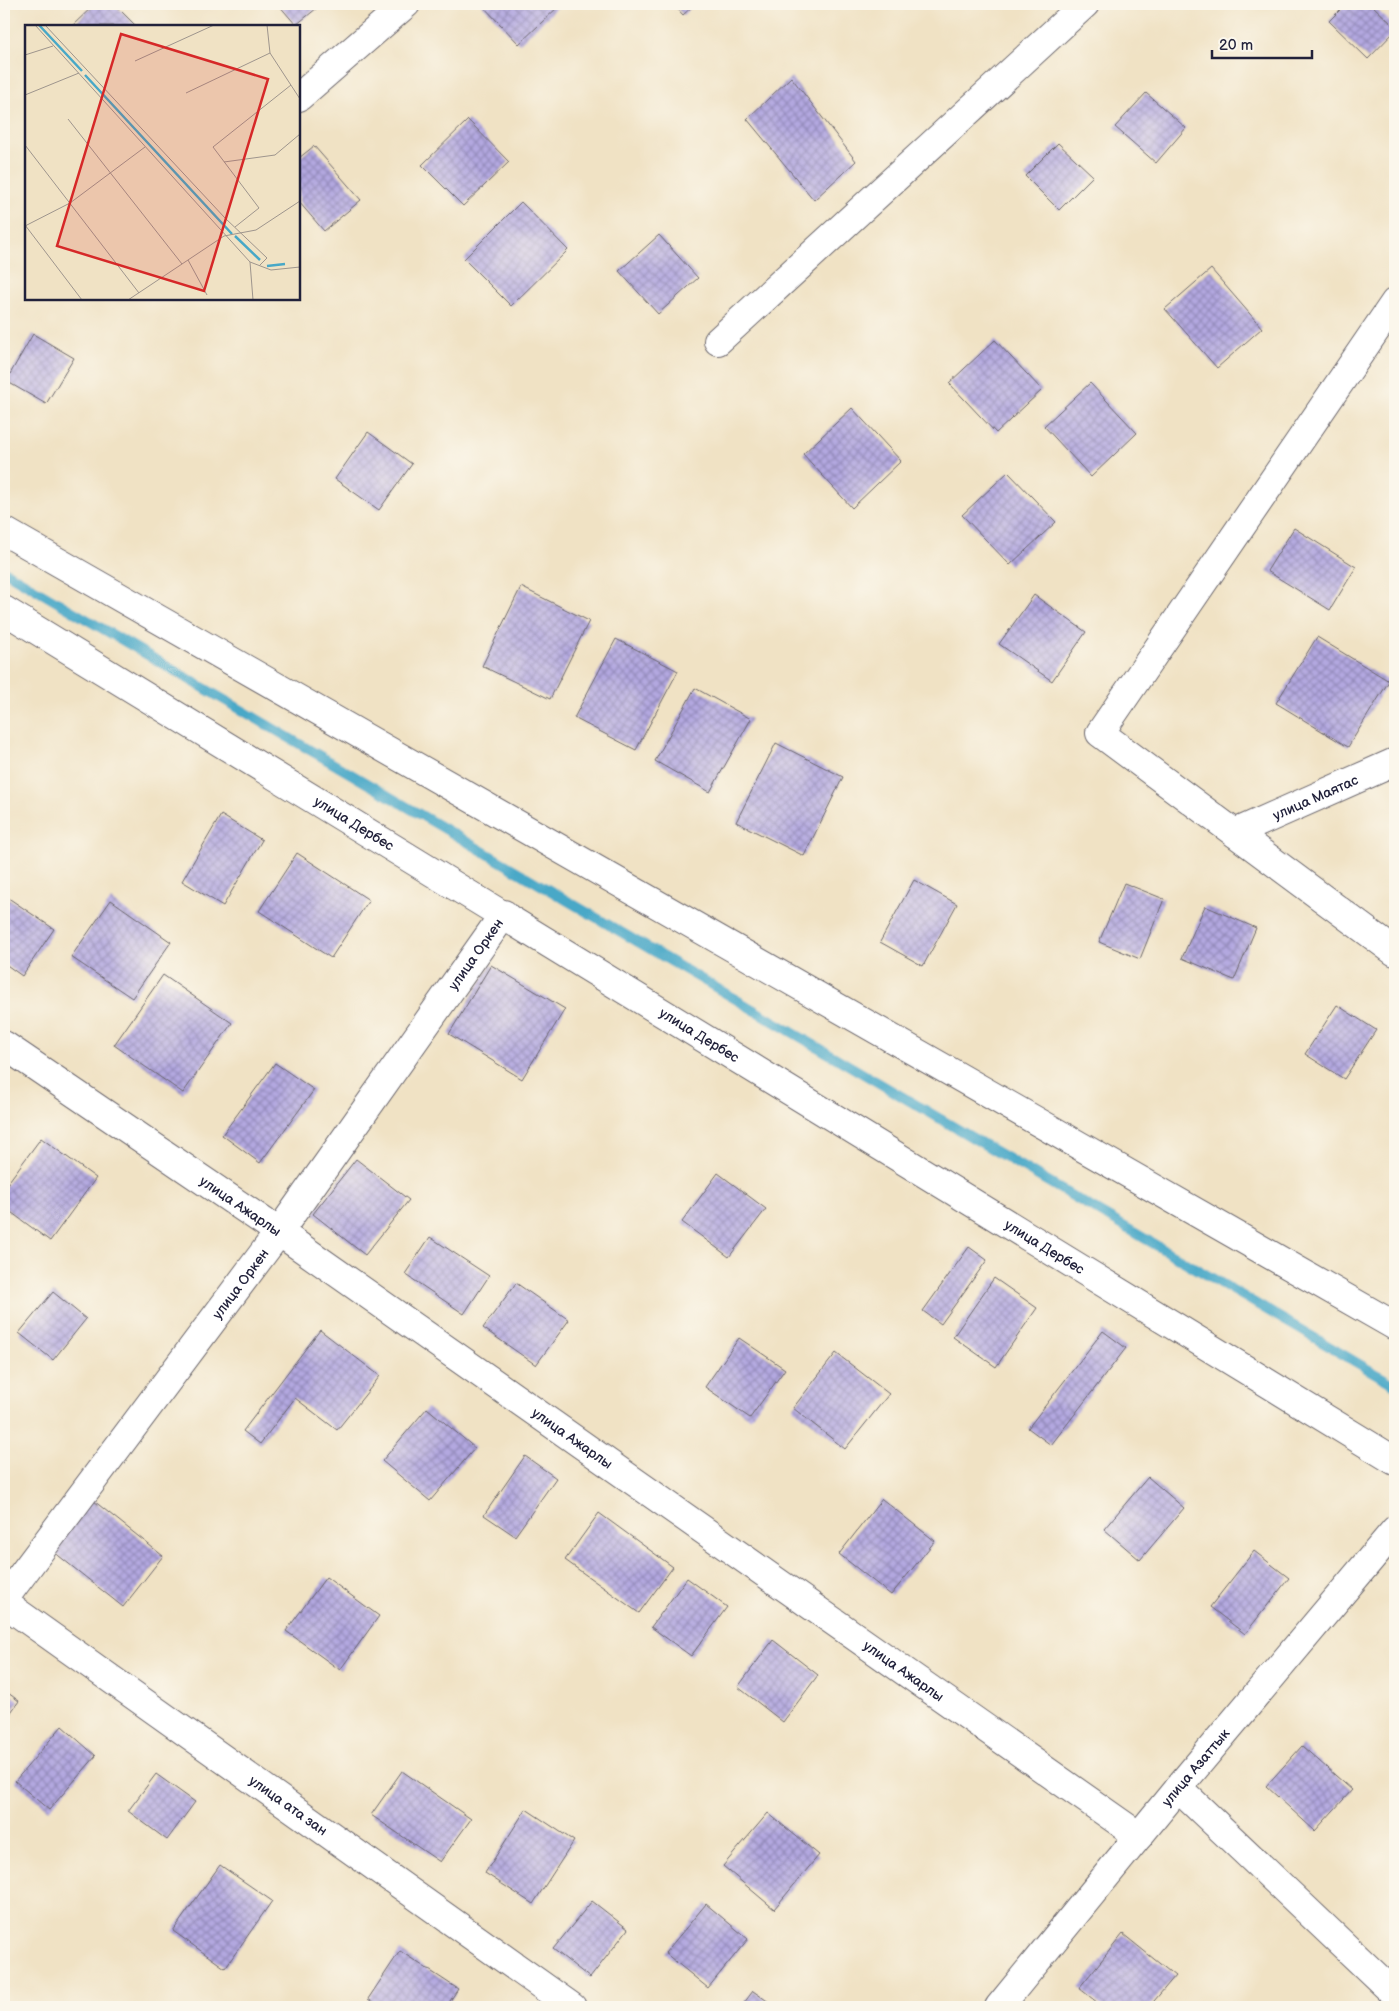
<svg xmlns="http://www.w3.org/2000/svg" width="1399" height="2011" font-family="'Balsamiq Sans',sans-serif">
	<style>
		.lines { fill: none; stroke-linecap: round; stroke-linejoin: round }
		.stream { stroke: #48a8c7; stroke-width: 10 }
		.building { fill: url(#building-cross-hatch) }
		.minor-casing { stroke: #6a656b; stroke-width: 30 }
		.minor { stroke: #fff; stroke-width: 28 }
		.labels { text-anchor: middle; dominant-baseline: central; stroke-width: 4; stroke-linejoin: round; paint-order: stroke }
		.street-label { font-size: 14px; fill: #22223b; stroke: #fbf7ec }
		.inset-river { fill: none; stroke: #48a8c7; stroke-width: 2.5 }
		.inset-road { fill: none; stroke: #9e958d; stroke-width: 1 }
		.view { fill: #d62828; fill-opacity: 0.15; stroke: #d62828; stroke-width: 2.5 }
		.inset-edge { fill: none; stroke: #22223b; stroke-width: 2.5 }
	</style>
	<defs>
		<pattern id="building-cross-hatch" width="8" height="8" patternUnits="userSpaceOnUse" patternTransform="scale(1.25)"><rect width="8" height="8" fill="#b3a8e0"/><path d="M0 0l8 8M0 8l8-8" fill="none" stroke="#9188b7"/></pattern>
	</defs>
	<rect width="100%" height="100%" fill="#fbf7ec"/>
	<filter id="ink" filterUnits="userSpaceOnUse"><feTurbulence type="fractalNoise" baseFrequency=".02" numOctaves="2"/><feDisplacementMap in="SourceGraphic" scale="10" xChannelSelector="R" yChannelSelector="G"/><feConvolveMatrix kernelMatrix="1 2 1 2 8 2 1 2 1" color-interpolation-filters="sRGB"/></filter>
	<filter id="wash" filterUnits="userSpaceOnUse"><feTurbulence type="fractalNoise" baseFrequency=".0096" numOctaves="4" result="noise"/><feDisplacementMap in="SourceGraphic" scale="20" xChannelSelector="R" yChannelSelector="G"/><feGaussianBlur stdDeviation="1.12" result="paint"/><feColorMatrix in="noise" values="0 0 0 0 0 0 0 0 0 0 0 0 0 0 0 0 0 1.4 0 .05"/><feComposite in="paint" operator="in"/></filter>
	<g filter="url(#wash)">
		<rect width="100%" height="100%" fill="#f0e2c4"/>
		<g class="lines">
			<path class="stream" d="M 4,571 L 1395,1385"/>
		</g>
		<g id="blocks">
			<path class="building" d="M 95,4 L 114,4 L 136,26 L 72,26 Z
				M 278,4 L 322,4 L 296,25 Z
				M 481,4 L 561,4 L 519,44 Z
				M 673,4 L 695,4 L 683,15 Z
				M 1346,4 L 1371,4 L 1395,27 L 1395,31 L 1368,59 L 1329,21 Z
				M 791,77 L 856,161 L 814,200 L 747,119 Z
				M 1146,93 L 1186,128 L 1156,163 L 1115,127 Z
				M 468,120 L 509,162 L 463,206 L 422,165 Z
				M 1058,143 L 1093,176 L 1059,210 L 1025,176 Z
				M 314,146 L 361,200 L 324,231 L 299,202 L 299,158 Z
				M 521,202 L 568,250 L 511,306 L 464,259 Z
				M 659,235 L 698,278 L 658,314 L 619,271 Z
				M 1211,269 L 1262,328 L 1217,368 L 1165,309 Z
				M 33,334 L 74,358 L 46,404 L 6,381 Z
				M 995,340 L 1042,390 L 996,433 L 949,383 Z
				M 1090,383 L 1137,433 L 1091,477 L 1044,426 Z
				M 852,408 L 901,461 L 852,508 L 803,454 Z
				M 368,432 L 412,464 L 379,510 L 335,479 Z
				M 1008,472 L 1056,522 L 1010,565 L 962,515 Z
				M 1294,528 L 1356,567 L 1330,610 L 1267,571 Z
				M 521,587 L 589,621 L 550,699 L 482,666 Z
				M 1034,595 L 1086,632 L 1052,681 L 999,644 Z
				M 1317,637 L 1389,681 L 1348,747 L 1276,703 Z
				M 616,639 L 678,671 L 636,750 L 574,718 Z
				M 695,688 L 751,719 L 710,792 L 655,761 Z
				M 776,743 L 843,777 L 804,856 L 736,822 Z
				M 221,815 L 262,840 L 223,906 L 182,881 Z
				M 297,853 L 369,900 L 331,958 L 259,911 Z
				M 914,880 L 957,904 L 923,966 L 880,942 Z
				M 1124,883 L 1164,899 L 1140,959 L 1099,942 Z
				M 4,895 L 54,929 L 22,976 L 4,963 Z
				M 111,900 L 171,942 L 132,998 L 71,957 Z
				M 1205,906 L 1256,928 L 1234,980 L 1182,958 Z
				M 491,965 L 565,1009 L 522,1079 L 449,1034 Z
				M 163,975 L 232,1023 L 183,1093 L 114,1045 Z
				M 1337,1005 L 1376,1030 L 1344,1079 L 1305,1054 Z
				M 275,1063 L 314,1090 L 260,1163 L 222,1135 Z
				M 41,1138 L 96,1178 L 50,1241 L 4,1207 L 4,1188 Z
				M 356,1159 L 409,1200 L 365,1255 L 313,1214 Z
				M 718,1173 L 766,1209 L 729,1257 L 682,1222 Z
				M 430,1237 L 489,1276 L 464,1314 L 405,1274 Z
				M 969,1247 L 987,1260 L 941,1324 L 923,1311 Z
				M 994,1278 L 1037,1308 L 996,1367 L 953,1337 Z
				M 516,1283 L 569,1320 L 536,1365 L 483,1328 Z
				M 53,1292 L 86,1319 L 53,1360 L 19,1333 Z
				M 320,1330 L 380,1376 L 337,1430 L 295,1398 L 260,1444 L 243,1431 Z
				M 1103,1331 L 1126,1348 L 1051,1445 L 1028,1428 Z
				M 739,1338 L 785,1369 L 750,1418 L 705,1387 Z
				M 836,1353 L 889,1394 L 845,1449 L 793,1408 Z
				M 427,1408 L 475,1448 L 430,1501 L 382,1461 Z
				M 525,1456 L 556,1478 L 515,1536 L 484,1515 Z
				M 1148,1477 L 1184,1508 L 1140,1560 L 1104,1529 Z
				M 89,1497 L 163,1556 L 123,1607 L 49,1548 Z
				M 882,1499 L 935,1541 L 891,1595 L 839,1554 Z
				M 599,1513 L 673,1567 L 639,1613 L 565,1560 Z
				M 1254,1551 L 1289,1578 L 1245,1634 L 1210,1607 Z
				M 326,1577 L 379,1616 L 340,1670 L 286,1631 Z
				M 687,1578 L 727,1607 L 691,1656 L 651,1627 Z
				M 773,1640 L 818,1675 L 783,1722 L 738,1687 Z
				M 4,1690 L 19,1701 L 4,1722 Z
				M 62,1726 L 96,1756 L 49,1810 L 15,1781 Z
				M 1302,1746 L 1352,1790 L 1315,1831 L 1266,1786 Z
				M 402,1771 L 471,1819 L 440,1862 L 371,1815 Z
				M 156,1774 L 195,1802 L 167,1840 L 128,1811 Z
				M 526,1809 L 574,1841 L 533,1904 L 485,1873 Z
				M 768,1813 L 819,1855 L 774,1909 L 723,1866 Z
				M 220,1865 L 272,1901 L 225,1968 L 173,1931 Z
				M 592,1901 L 628,1929 L 590,1978 L 553,1949 Z
				M 706,1904 L 748,1939 L 708,1988 L 665,1953 Z
				M 1123,1934 L 1175,1976 L 1149,2007 L 1103,2007 L 1079,1988 Z
				M 400,1951 L 458,1989 L 446,2007 L 380,2007 L 368,1999 Z
				M 753,1991 L 776,2007 L 741,2007 Z"/>
		</g>
	</g>
	<g filter="url(#ink)">
		<use href="#blocks" fill-opacity="0" stroke="#6a656b" stroke-width="1"/>
		<g class="lines">
			<g class="minor-casing">
				<g id="minor">
					<path d="M 299,97 L 406,4"/>
					<path d="M 1395,302 L 1100,733 L 1395,952"/>
					<path d="M 718,341 L 1085,4"/>
					<path d="M 4,531 L 1395,1326"/>
					<path id="s1" d="M 4,610 C 469,892 931,1178 1395,1461"/>
					<path id="s2" d="M 1235,833 L 1395,762"/>
					<path id="s3" d="M 4,1045 L 279,1232 L 1139,1836"/>
					<path id="s4" d="M 4,1599 L 279,1232 L 504,914"/>
					<path id="s5" d="M 4,1603 L 572,2007"/>
					<path d="M 1178,1788 L 1395,1994"/>
					<path id="s6" d="M 999,2007 L 1178,1788 L 1395,1530"/>
				</g>
			</g>
			<use href="#minor" class="minor"/>
		</g>
	</g>
	<g class="labels">
		<g class="street-label">
			<text stroke="none"><textPath href="#s2" startOffset="88">улица Маятас</textPath></text>
			<text stroke="none"><textPath href="#s1" startOffset="410">улица Дербес</textPath></text>
			<text stroke="none"><textPath href="#s4" startOffset="799">улица Оркен</textPath></text>
			<text stroke="none"><textPath href="#s1" startOffset="815">улица Дербес</textPath></text>
			<text stroke="none"><textPath href="#s3" startOffset="286">улица Ажарлы</textPath></text>
			<text stroke="none"><textPath href="#s1" startOffset="1220">улица Дербес</textPath></text>
			<text stroke="none"><textPath href="#s4" startOffset="394">улица Оркен</textPath></text>
			<text stroke="none"><textPath href="#s3" startOffset="691">улица Ажарлы</textPath></text>
			<text stroke="none"><textPath href="#s3" startOffset="1096">улица Ажарлы</textPath></text>
			<text stroke="none"><textPath href="#s6" startOffset="310">улица Азаттык</textPath></text>
			<text stroke="none"><textPath href="#s5" startOffset="349">улица ата зан</textPath></text>
		</g>
	</g>
	<g transform="translate(25 25)">
		<rect width="275" height="275" fill="#f0e2c4"/>
		<path class="inset-river" d="M 14,0 L 57,46M 60,50 L 207,209M 210,211 L 235,235M 242,241 L 260,239"/>
		<path class="inset-road" d="M 10,0 L 225,237 L 228,275M 20,0 L 200,193 L 242,233 L 234,241M 242,0 L 245,28 L 275,74M 0,30 L 28,21M 110,36 L 189,0M 161,68 L 245,28M 0,70 L 54,48M 43,94 L 157,239M 0,120 L 114,268M 199,137 L 250,130 L 275,109M 0,200 L 57,275M 0,201 L 45,178 L 120,122M 210,202 L 234,183 L 188,122 L 266,60M 163,235 L 182,270M 225,237 L 246,245 L 275,242M 103,275 L 199,211 L 231,205 L 275,176"/>
		<path class="view" d="M 96,9 L 243,54 L 179,266 L 32,221 Z"/>
		<rect width="275" height="275" class="inset-edge"/>
	</g>
	<rect width="1399" height="2011" fill="none" stroke="#fbf7ec" stroke-width="20"/>
	<path d="M1212 50v8h100v-8" fill="none" stroke="#22223b" stroke-width="2.5"/>
	<text x="1219" y="50" font-size="15" fill="#22223b" stroke="#fbf7ec" stroke-width="4" paint-order="stroke">20 m</text>
</svg>
